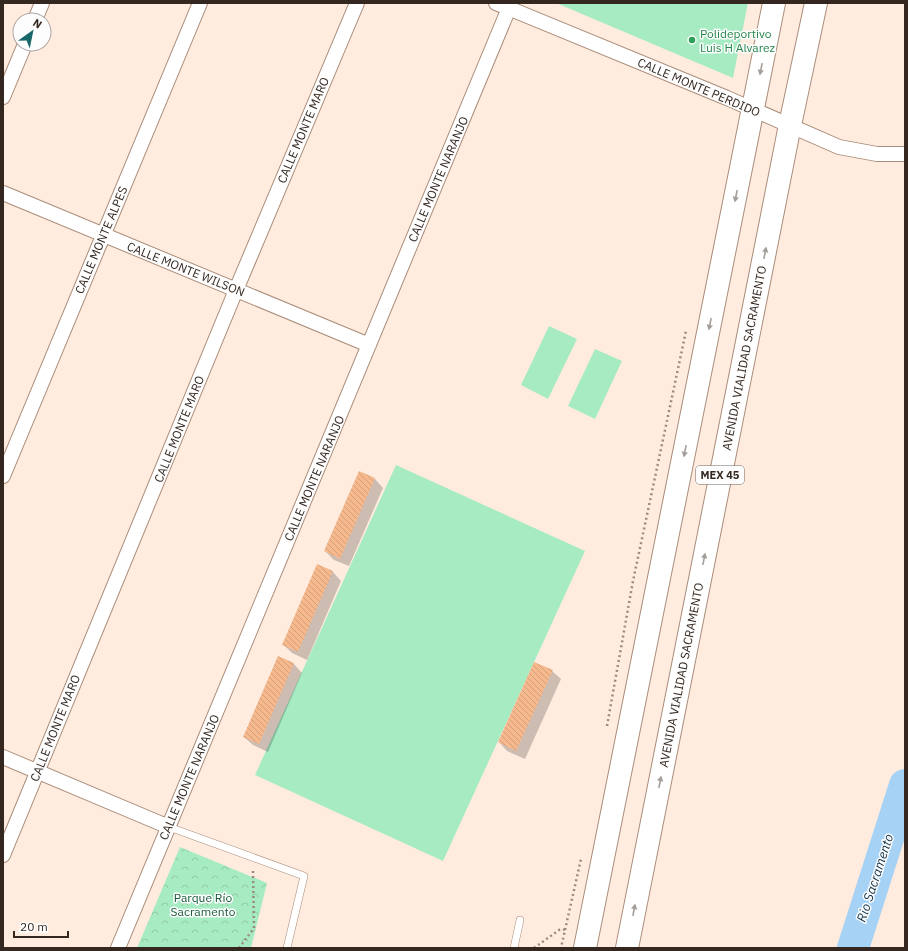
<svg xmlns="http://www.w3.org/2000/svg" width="908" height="951" font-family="'IBM Plex Sans',sans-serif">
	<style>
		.park { fill: url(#park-crowns) }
		.pitch { fill: #a7ebc3 }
		.shadow { fill: #0003 }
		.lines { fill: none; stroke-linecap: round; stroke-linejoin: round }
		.river { stroke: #a6d2f5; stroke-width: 32 }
		.building { fill: url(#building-back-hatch) }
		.service-casing { stroke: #a98c79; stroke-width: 8 }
		.minor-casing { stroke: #a98c79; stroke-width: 16 }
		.trunk-casing { stroke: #a98c79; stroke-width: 24 }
		.path { stroke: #9a8a80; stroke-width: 2.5; stroke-dasharray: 2 3; stroke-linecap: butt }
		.service { stroke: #fff; stroke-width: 7 }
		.minor { stroke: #fff; stroke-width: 14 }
		.trunk { stroke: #fff; stroke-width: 22 }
		.oneway { fill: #a39e9a }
		.leisure-dot { fill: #2e9e5b; stroke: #fdfdfd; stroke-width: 1.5 }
		.labels { text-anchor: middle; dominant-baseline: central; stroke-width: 3; stroke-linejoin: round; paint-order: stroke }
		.shield { fill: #fdfdfd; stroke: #706762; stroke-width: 1 }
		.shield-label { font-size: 11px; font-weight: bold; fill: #33271f }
		.leisure-label { font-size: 12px; fill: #27864d; stroke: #fdfdfd; text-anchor: start }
		.street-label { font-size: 12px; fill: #33271f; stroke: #fdfdfd }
		.park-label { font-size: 12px; fill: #165a3a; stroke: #fdfdfd }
		.water-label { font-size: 13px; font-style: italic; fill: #113249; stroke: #fdfdfd }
	</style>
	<defs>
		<pattern id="park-crowns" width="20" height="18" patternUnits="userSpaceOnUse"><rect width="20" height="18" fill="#a7ebc3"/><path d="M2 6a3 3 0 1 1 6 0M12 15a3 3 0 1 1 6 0" fill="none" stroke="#90caa7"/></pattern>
		<pattern id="building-back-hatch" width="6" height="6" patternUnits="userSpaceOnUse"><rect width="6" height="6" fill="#f5b98d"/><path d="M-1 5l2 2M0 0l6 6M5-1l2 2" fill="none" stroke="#d29f79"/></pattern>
	</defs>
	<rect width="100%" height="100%" fill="#ffecdf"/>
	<path class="park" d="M 180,847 L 267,883 L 251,948 L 137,948 Z"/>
	<path class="pitch" d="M 556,3 L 748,3 L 733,78 Z
		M 549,326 L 577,339 L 548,399 L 521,385 Z
		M 595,349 L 622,361 L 595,419 L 568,406 Z
		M 396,465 L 585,551 L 443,861 L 255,775 Z"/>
	<path class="shadow" d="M 359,472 L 375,479 L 383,488 L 349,566 L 334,560 L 325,551 Z
		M 318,565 L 333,572 L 341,581 L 307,660 L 292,653 L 283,644 Z
		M 278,657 L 294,664 L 302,673 L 268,752 L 253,745 L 244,737 Z
		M 552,671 L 561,679 L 525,759 L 507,751 L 499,742 Z"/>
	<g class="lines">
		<path class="river" d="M 853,948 L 905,785"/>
	</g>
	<path class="building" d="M 359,471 L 375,478 L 340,559 L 324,551 Z
		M 317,564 L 333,571 L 298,652 L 282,645 Z
		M 278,656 L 294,663 L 259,744 L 243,737 Z
		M 534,662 L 553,670 L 516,751 L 498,742 Z"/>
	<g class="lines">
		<g class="service-casing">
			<path id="service" d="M 169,827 L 304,876 L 287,948
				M 514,948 L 520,920"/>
		</g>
		<g class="minor-casing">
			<path id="minor" d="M 496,3 L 727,98 L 839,147 L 877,154 L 905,154
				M 35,20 L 42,3
				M 3,97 L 25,44
				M 3,193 L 369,345
				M 3,476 L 200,3
				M 3,757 L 169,827
				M 3,855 L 236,290 L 357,3
				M 118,948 L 509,8"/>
		</g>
		<g class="trunk-casing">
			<path id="trunk" d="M 585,948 L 774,3
				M 627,948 L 790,125 L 816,3"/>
		</g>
		<path class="path" d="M 607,726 L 633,581 L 686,331
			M 565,930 L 581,859
			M 239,948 L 254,928 L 253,870
			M 534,948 L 559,930 L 563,929 L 565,930 L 561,948"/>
		<use href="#service" class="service"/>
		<use href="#minor" class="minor"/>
		<use href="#trunk" class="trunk"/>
	</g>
	<defs><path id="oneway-solid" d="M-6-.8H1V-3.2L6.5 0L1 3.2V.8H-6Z"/></defs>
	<g class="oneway">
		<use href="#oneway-solid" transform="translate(761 69) rotate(101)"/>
		<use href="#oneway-solid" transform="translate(736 196) rotate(101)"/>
		<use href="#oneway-solid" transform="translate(765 253) rotate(-79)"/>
		<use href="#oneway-solid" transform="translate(710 324) rotate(101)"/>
		<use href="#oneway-solid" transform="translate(685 451) rotate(101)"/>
		<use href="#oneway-solid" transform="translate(704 559) rotate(-79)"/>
		<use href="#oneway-solid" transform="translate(660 782) rotate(-79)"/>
		<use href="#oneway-solid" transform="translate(634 910) rotate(-79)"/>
	</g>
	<circle class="leisure-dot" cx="692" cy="40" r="4"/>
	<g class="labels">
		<rect class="shield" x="696" y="466" width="48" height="18" rx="3"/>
		<g class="shield-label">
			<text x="720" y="475">MEX 45</text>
		</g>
		<g class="leisure-label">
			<text x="700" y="33">Polideportivo<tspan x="700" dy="14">Luis H Alvarez</tspan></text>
		</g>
		<g class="street-label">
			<text transform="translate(699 87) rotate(23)">CALLE MONTE PERDIDO</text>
			<text transform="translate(303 130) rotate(-67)">CALLE MONTE MARO</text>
			<text transform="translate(438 179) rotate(-67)">CALLE MONTE NARANJO</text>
			<text transform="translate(101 240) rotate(-67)">CALLE MONTE ALPES</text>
			<text transform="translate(186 269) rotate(22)">CALLE MONTE WILSON</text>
			<text transform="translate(744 358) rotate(-79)">AVENIDA VIALIDAD SACRAMENTO</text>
			<text transform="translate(179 429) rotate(-68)">CALLE MONTE MARO</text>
			<text transform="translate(314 478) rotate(-67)">CALLE MONTE NARANJO</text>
			<text transform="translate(681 675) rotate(-79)">AVENIDA VIALIDAD SACRAMENTO</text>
			<text transform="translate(55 728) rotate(-68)">CALLE MONTE MARO</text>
			<text transform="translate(189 777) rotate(-67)">CALLE MONTE NARANJO</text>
		</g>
		<g class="park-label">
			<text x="203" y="897">Parque Río<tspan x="203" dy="14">Sacramento</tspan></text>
		</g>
		<g class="water-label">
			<text transform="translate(875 878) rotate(-72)">Rio Sacramento</text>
		</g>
	</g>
	<rect width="908" height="951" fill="none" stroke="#33271f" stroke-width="8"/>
	<g transform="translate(32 32) rotate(33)"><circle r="19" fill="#fdfdfd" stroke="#aca7a4"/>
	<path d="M0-3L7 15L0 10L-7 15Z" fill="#186769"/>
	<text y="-6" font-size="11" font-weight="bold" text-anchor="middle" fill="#33271f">N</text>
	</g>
	<path d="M14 931v6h54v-6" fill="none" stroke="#33271f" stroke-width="2"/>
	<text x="20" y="931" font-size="12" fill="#33271f" stroke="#fdfdfd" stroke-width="3" paint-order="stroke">20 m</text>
</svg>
